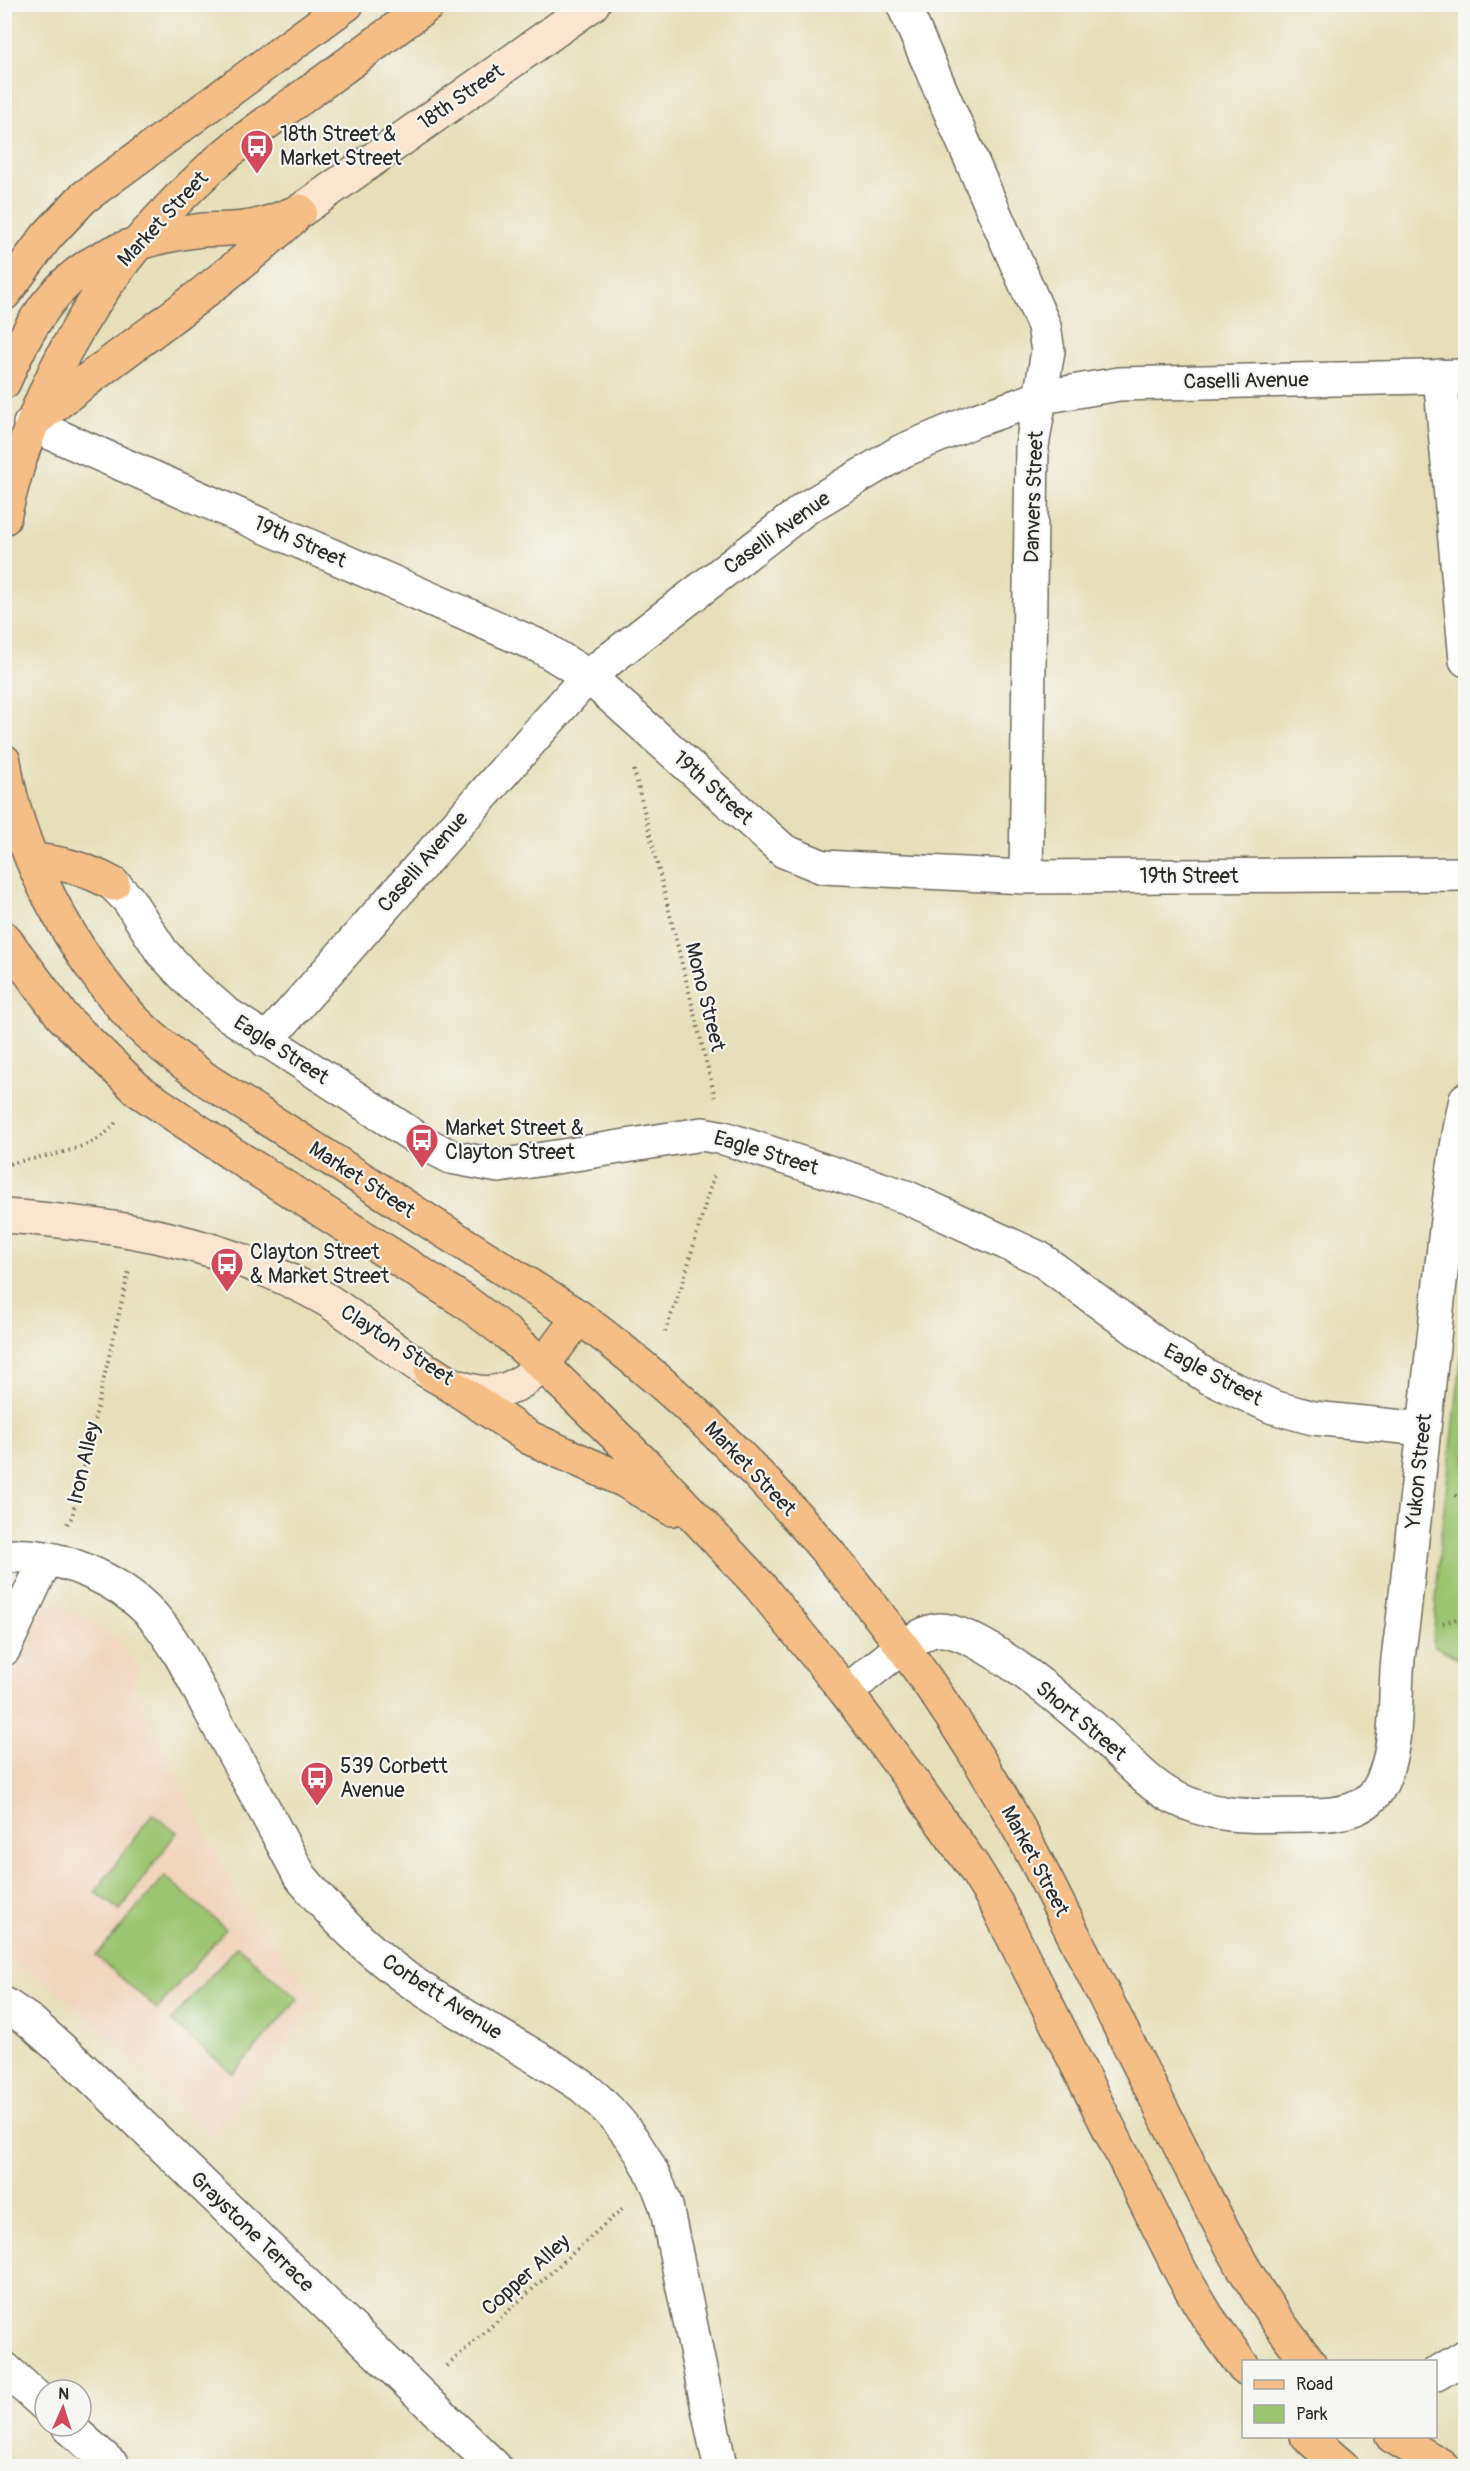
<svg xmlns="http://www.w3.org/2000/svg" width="1470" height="2471" font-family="Pangolin,sans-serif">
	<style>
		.built { fill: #f1d5bd }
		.green { fill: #9cc571; stroke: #64784e; stroke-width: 1.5 }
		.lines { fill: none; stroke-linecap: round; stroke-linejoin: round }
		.street-casing { stroke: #6d6a5d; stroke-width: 36 }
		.secondary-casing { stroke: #6d6a5d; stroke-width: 36 }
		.primary-casing { stroke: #6d6a5d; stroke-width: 36 }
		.path { stroke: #6d6a5d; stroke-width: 4; stroke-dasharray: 1.5 4.5; stroke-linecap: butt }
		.street { stroke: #fff; stroke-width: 33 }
		.secondary { stroke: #fbe5cf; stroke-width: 33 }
		.primary { stroke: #f6be87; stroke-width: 33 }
		.labels { text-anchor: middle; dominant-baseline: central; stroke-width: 4.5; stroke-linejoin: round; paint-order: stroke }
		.street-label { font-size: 21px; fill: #2b2b2b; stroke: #f6f6f2 }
		.poi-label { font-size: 21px; fill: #2b2b2b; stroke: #f6f6f2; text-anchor: start }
	</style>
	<rect width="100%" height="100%" fill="#f6f6f2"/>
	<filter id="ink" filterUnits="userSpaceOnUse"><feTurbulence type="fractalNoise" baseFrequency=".0167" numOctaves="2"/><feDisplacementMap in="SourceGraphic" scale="12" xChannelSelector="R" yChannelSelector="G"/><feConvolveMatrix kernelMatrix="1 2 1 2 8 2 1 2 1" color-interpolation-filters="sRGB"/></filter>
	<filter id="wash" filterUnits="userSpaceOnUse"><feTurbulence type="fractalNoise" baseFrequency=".008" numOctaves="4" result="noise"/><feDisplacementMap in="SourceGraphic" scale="24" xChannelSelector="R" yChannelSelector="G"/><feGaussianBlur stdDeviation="1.35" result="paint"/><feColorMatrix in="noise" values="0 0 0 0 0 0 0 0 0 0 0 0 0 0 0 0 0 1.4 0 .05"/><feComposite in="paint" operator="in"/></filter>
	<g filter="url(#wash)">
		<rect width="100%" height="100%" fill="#e7dfb9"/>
		<path class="built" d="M 44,1602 L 76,1611 L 110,1631 L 140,1668 L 132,1691 L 242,1903 L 320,2001 L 212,2138 L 124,2051 L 49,1984 L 5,1960 L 5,1696 Z"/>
		<path class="green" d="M 1465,1327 L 1466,1662 L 1465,1662 L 1433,1645 L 1440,1544 Z
			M 152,1814 L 177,1832 L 120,1910 L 95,1892 Z
			M 165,1876 L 226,1929 L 157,2009 L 96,1956 Z
			M 237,1946 L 298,1999 L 233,2074 L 171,2021 Z"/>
	</g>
	<g filter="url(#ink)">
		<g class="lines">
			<g class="street-casing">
				<path id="street" d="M 903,4 L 1044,326 L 1048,351 L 1032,446 L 1026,877
					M 1440,376 L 1466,660
					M 30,424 L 541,647 L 588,676 L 784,851 L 823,867 L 1026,877 L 1466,874
					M 113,884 L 128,899 L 162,952 L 191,983 L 224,1012 L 426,1144 L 451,1157 L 499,1166 L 702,1134 L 724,1138 L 906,1197 L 1039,1258 L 1159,1346 L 1210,1378 L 1273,1407 L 1313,1418 L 1424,1429
					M 266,1041 L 588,676 L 806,508 L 902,451 L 976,420 L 1042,397 L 1119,384 L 1466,376
					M 4,1557 C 53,1549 120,1580 152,1615 C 177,1643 193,1679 211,1712 C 241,1767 271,1821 300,1876 C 331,1914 366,1949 406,1978 C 462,2018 525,2047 582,2086 C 621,2117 650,2159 666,2206 L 720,2466
					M 4,1649 L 46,1559
					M 846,1692 C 865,1677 916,1631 938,1630 C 976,1627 1068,1706 1098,1732 C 1122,1753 1144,1782 1173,1797 C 1221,1821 1258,1815 1309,1815 C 1338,1815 1369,1812 1382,1782 C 1397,1748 1395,1707 1397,1671 C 1398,1651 1402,1632 1404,1612 C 1417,1502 1427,1392 1440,1282 C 1447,1221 1453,1159 1466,1099
					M 4,2004 L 31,2022 L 78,2064 L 494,2466
					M 4,2368 L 45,2405
					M 1436,2374 L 1466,2356
					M 68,2426 L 113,2466"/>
			</g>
			<g class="secondary-casing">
				<path id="secondary" d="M 300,211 L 593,4
					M 4,1216 C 116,1224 220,1241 320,1296 C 367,1322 426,1384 479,1392 C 504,1396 526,1381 543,1365"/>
			</g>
			<g class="primary-casing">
				<path id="primary" d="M 4,294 L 47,236 L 83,198 L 347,4
					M 4,382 C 47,279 92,245 202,230 C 215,229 229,230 243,228 C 263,226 282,218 300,211
					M 34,421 C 120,353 212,292 293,218
					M 4,518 C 35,381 101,269 204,174 C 232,147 265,124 297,101 C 341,69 385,37 429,4
					M 4,761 C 17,853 72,952 134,1020 C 156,1043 183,1062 208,1081 L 579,1317 C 772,1459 942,1671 1049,1886 C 1091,1968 1132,2052 1174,2134 C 1214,2214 1251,2293 1309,2362
					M 33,860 C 63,863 87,869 113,884
					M 4,938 L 62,1016 L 138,1090 L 231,1153 L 467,1303 L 508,1334 L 543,1365 L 654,1473 L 759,1585 L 846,1692 L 915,1785 L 973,1866 L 997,1905 L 1182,2274 L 1207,2316 L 1244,2368
					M 543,1365 L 579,1317
					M 431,1372 L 530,1438 L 625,1481 L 672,1509
					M 1307,2436 L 1342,2466
					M 1392,2436 L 1442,2466"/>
			</g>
			<path class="path" d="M 634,770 L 715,1097
				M 4,1165 C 38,1156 95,1153 116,1122
				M 665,1332 L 681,1289 L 714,1174
				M 1456,1495 L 1466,1505
				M 67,1524 L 72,1517 L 129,1270
				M 1443,1623 L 1466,1616
				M 447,2366 L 624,2207"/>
			<use href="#street" class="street"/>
			<use href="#secondary" class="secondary"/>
			<use href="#primary" class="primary"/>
		</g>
	</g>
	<defs>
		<g id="bus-pin" transform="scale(1.725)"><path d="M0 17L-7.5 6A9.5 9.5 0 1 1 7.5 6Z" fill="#d1495b" stroke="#f6f6f2"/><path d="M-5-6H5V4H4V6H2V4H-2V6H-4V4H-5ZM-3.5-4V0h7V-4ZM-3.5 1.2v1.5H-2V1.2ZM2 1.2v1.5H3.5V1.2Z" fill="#fff"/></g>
	</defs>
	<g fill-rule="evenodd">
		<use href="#bus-pin" x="257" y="146"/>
		<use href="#bus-pin" x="422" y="1140"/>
		<use href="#bus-pin" x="227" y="1264"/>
		<use href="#bus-pin" x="317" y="1778"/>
	</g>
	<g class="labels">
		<g class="street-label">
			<text transform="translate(461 97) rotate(-35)">18th Street</text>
			<text transform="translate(163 219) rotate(-47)">Market Street</text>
			<text transform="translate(1246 381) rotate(-1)">Caselli Avenue</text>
			<text transform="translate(1034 497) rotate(-88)">Danvers Street</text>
			<text transform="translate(777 533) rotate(-36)">Caselli Avenue</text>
			<text transform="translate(300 542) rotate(24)">19th Street</text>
			<text transform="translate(713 788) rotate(42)">19th Street</text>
			<text transform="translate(423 862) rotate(-49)">Caselli Avenue</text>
			<text x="1189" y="876">19th Street</text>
			<text transform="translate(705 997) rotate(76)">Mono Street</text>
			<text transform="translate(281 1050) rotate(33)">Eagle Street</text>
			<text transform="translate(766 1153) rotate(17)">Eagle Street</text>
			<text transform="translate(362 1180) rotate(33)">Market Street</text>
			<text transform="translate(397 1345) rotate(33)">Clayton Street</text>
			<text transform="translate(1213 1375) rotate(28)">Eagle Street</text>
			<text transform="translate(84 1463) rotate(-77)">Iron Alley</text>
			<text transform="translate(750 1469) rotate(46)">Market Street</text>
			<text transform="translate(1419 1471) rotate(-84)">Yukon Street</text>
			<text transform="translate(1081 1721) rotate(40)">Short Street</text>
			<text transform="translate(1035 1861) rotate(62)">Market Street</text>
			<text transform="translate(442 1997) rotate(33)">Corbett Avenue</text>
			<text transform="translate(252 2232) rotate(44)">Graystone Terrace</text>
			<text transform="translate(526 2275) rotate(-42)">Copper Alley</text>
		</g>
		<g class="poi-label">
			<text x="280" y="134">18th Street &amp;<tspan x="280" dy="24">Market Street</tspan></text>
			<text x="445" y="1128">Market Street &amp;<tspan x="445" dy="24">Clayton Street</tspan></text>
			<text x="250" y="1252">Clayton Street<tspan x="250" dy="24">&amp; Market Street</tspan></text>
			<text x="340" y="1766">539 Corbett<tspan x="340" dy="24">Avenue</tspan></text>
		</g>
	</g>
	<rect width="1470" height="2471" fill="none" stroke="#f6f6f2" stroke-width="24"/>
	<rect x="1242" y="2360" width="195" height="78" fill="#f6f6f2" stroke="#a5a5a2" stroke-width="1.5"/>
	<rect x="1254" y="2380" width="30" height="9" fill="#f6be87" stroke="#a5a5a2" stroke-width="1.5"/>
	<text x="1296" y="2390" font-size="18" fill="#2b2b2b">Road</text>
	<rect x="1254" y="2405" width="30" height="18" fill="#9cc571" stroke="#a5a5a2" stroke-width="1.5"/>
	<text x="1296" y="2420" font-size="18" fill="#2b2b2b">Park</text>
	<g transform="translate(63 2408) rotate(3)"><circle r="28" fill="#f6f6f2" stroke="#a5a5a2" stroke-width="1.5"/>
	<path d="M0-4.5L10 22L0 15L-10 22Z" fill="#d1495b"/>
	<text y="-9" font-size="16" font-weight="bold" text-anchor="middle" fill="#2b2b2b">N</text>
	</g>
</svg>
